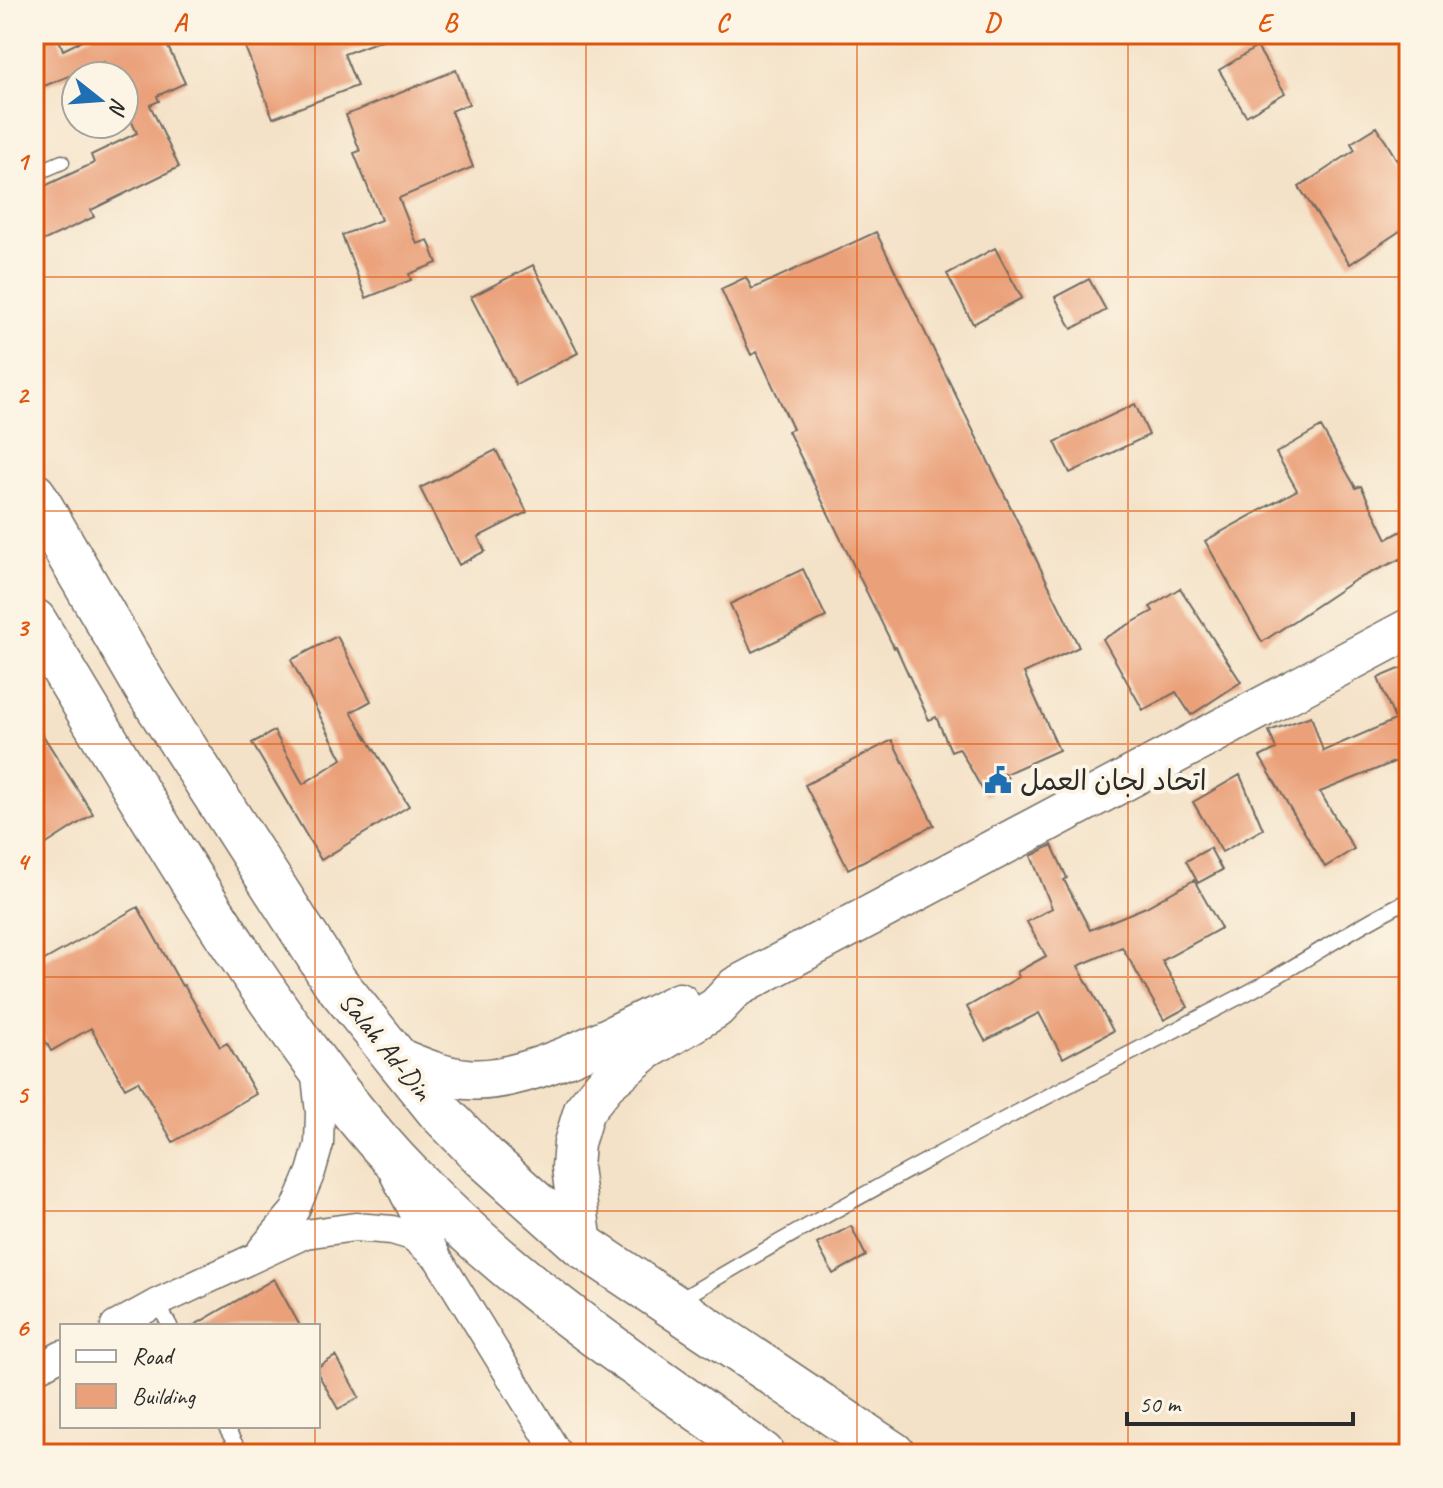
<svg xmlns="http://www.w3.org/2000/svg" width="1443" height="1488" font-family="Caveat,'Playpen Sans Arabic',sans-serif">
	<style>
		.building { fill: #eaa079 }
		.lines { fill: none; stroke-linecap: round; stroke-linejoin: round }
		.lane-casing { stroke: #716b62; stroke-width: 17 }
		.street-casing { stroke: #716b62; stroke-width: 31 }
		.secondary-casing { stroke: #716b62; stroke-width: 43 }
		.highway-casing { stroke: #716b62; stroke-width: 47 }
		.lane { stroke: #fff; stroke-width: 14 }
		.street { stroke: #fff; stroke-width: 28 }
		.secondary { stroke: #fff; stroke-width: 40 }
		.highway { stroke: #fff; stroke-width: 44 }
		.grid { fill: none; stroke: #df570e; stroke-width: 2; stroke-opacity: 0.55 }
		.labels { text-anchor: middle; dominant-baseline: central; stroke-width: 8; stroke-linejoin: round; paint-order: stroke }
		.poi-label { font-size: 28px; fill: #2b2b2b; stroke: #fcf5e5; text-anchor: start }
		.street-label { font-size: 28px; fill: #2b2b2b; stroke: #fcf5e5 }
		.neatline { fill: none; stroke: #df570e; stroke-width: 3 }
		.grid-label { font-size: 26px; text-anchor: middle; font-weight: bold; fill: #df570e }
	</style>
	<rect width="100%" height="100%" fill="#fcf5e5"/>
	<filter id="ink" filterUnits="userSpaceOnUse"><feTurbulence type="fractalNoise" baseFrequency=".0125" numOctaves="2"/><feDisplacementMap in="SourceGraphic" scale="16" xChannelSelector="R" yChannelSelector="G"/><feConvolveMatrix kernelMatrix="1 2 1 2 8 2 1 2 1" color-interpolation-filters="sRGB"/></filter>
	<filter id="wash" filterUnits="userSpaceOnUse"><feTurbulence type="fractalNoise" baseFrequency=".006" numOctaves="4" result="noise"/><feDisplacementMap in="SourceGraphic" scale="32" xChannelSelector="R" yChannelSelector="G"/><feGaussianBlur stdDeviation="1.8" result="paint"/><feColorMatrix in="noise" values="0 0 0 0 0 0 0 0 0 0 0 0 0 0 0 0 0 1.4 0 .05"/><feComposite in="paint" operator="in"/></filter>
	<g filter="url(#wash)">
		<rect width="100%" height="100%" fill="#f4e2c8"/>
		<g id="blocks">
			<path class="building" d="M 34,34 L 57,34 L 63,50 L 96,34 L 162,34 L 185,83 L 157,96 L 159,101 L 150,105 L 179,167 L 91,210 L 94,217 L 34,245 L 34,191 L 94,163 L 91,155 L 137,133 L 129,116 L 124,118 L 124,76 L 110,76 L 104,62 L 34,90 Z
				M 240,34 L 390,34 L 390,37 L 344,54 L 357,86 L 273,118 Z
				M 1257,47 L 1285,93 L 1246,116 L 1219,70 Z
				M 456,70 L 469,104 L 451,111 L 473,167 L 399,198 L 417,244 L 428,240 L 437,263 L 409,274 L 411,280 L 366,298 L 342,235 L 381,220 L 354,153 L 360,151 L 346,115 Z
				M 1377,127 L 1409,180 L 1409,225 L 1350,264 L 1299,187 L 1355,150 L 1351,143 Z
				M 876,232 L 1079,647 L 1024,673 L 1059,750 L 1005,774 L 1010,782 L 986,796 L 959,748 L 951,751 L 936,717 L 929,720 L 896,647 L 894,648 L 788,431 L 793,429 L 757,352 L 751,355 L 721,289 L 746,277 L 752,289 Z
				M 995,248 L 1022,298 L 973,324 L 947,274 Z
				M 533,265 L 578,353 L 516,385 L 471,297 Z
				M 1089,279 L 1106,310 L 1072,329 L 1055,297 Z
				M 1135,404 L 1149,435 L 1070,473 L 1055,442 Z
				M 1321,427 L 1356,488 L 1361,486 L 1387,539 L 1409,527 L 1409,555 L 1355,580 L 1262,642 L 1205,541 L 1297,490 L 1276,453 Z
				M 496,450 L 527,512 L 478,537 L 485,551 L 459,565 L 420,488 Z
				M 803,569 L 826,617 L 752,652 L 730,604 Z
				M 1180,588 L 1241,682 L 1191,715 L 1176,692 L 1143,710 L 1103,639 L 1153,611 L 1150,607 Z
				M 337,636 L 371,701 L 351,712 L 409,806 L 321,860 L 252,743 L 274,731 L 303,784 L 342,759 L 291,660 Z
				M 1409,665 L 1409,756 L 1320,792 L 1354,849 L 1325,867 L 1260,757 L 1276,749 L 1269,731 L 1311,716 L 1323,751 L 1395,720 L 1378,678 Z
				M 34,721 L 93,814 L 34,852 Z
				M 892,740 L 934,825 L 848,869 L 805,785 Z
				M 1240,775 L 1263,829 L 1222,852 L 1193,802 Z
				M 1052,845 L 1067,878 L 1064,880 L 1090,930 L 1146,907 L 1194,880 L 1221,928 L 1162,961 L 1188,1007 L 1164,1020 L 1122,947 L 1078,966 L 1113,1031 L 1063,1058 L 1039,1013 L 985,1041 L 967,1007 L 1019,977 L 1017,972 L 1046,956 L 1027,922 L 1052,908 L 1031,856 Z
				M 1210,848 L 1222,870 L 1198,883 L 1186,861 Z
				M 138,907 L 182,986 L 184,985 L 220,1047 L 227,1043 L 256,1094 L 173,1142 L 138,1081 L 125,1088 L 91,1028 L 51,1051 L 34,1020 L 34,966 Z
				M 851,1226 L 866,1256 L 833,1274 L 817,1244 Z
				M 274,1279 L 300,1326 L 193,1326 Z
				M 336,1356 L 359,1397 L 338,1409 L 318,1374 L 318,1367 Z"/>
		</g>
	</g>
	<g filter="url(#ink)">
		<use href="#blocks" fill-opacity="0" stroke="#716b62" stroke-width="2"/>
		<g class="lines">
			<g class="lane-casing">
				<path id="lane" d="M 34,174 L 62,162
					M 678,1301 C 863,1190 1054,1093 1245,994 C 1301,965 1352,927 1409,900
					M 157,1303 L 170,1326
					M 225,1426 L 241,1454"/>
			</g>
			<g class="street-casing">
				<path id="street" d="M 395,1176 L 437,1257 L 558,1454
					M 262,1249 L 295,1210 L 311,1172 L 319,1144 L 320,1113 L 315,1067
					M 115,1326 L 157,1303 L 305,1234 L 355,1227 L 392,1230 L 412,1236 L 433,1254
					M 34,1370 L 62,1355"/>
			</g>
			<g class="secondary-casing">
				<path id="secondary" d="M 395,1057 C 418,1066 441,1077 466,1079 C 526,1086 623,1030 679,1003
					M 582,1245 L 572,1167 L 574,1143 L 584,1110 L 606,1083 L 646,1050 L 716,1008 L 736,987 L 1409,629"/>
			</g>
			<g class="highway-casing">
				<path id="highway" d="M 34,495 L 145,686 L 335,982 L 438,1110 L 484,1157 L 582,1245 L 893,1454
					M 34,621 C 109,744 180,867 261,986 C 308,1055 357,1122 415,1181 C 518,1287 642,1369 762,1454"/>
			</g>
			<use href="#lane" class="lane"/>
			<use href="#street" class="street"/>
			<use href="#secondary" class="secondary"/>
			<use href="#highway" class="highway"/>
		</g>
	</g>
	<path class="grid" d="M 315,34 L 315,1326M 586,34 L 586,1454M 857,34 L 857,1454M 1128,34 L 1128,1454M 34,277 L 1409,277M 34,511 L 1409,511M 34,744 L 1409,744M 34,977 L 1409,977M 34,1211 L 1409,1211M 315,1426 L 315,1454"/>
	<defs>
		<g id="civic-bare" transform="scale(2.16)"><path d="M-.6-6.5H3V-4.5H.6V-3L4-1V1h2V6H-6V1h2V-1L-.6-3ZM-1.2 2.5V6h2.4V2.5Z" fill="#1f6fb2" stroke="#fcf5e5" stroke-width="2.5" paint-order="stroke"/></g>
	</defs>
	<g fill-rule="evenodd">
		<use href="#civic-bare" x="998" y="780"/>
	</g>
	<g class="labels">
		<g class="poi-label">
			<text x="1020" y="780">اتحاد لجان العمل</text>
		</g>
		<g class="street-label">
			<text transform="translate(386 1046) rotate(51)">Salah Ad-Din</text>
		</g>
	</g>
	<rect width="1443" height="1488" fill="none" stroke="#fcf5e5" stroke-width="88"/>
	<rect x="60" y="1324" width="260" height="104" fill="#fcf5e5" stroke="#a8a49b" stroke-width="2"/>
	<rect x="76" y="1350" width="40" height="12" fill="#ffffff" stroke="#a8a49b" stroke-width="2"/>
	<text x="132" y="1364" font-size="24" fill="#2b2b2b">Road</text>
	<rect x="76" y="1384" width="40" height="24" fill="#eaa079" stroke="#a8a49b" stroke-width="2"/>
	<text x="132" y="1404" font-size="24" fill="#2b2b2b">Building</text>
	<g transform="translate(100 100) rotate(107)"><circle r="38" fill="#fcf5e5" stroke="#a8a49b" stroke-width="2"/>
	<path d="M0-6L14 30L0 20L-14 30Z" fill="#1f6fb2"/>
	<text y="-12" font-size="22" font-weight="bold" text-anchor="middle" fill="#2b2b2b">N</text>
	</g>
	<path d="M1127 1412v12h226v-12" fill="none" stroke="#2b2b2b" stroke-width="4"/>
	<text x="1139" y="1412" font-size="24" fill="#2b2b2b" stroke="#fcf5e5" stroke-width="6" paint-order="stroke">50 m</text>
	<rect x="44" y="44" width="1355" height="1400" class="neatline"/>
	<g class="grid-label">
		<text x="180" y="31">A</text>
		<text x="450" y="31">B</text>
		<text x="722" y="31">C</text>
		<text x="992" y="31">D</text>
		<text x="1264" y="31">E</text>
		<text x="22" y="170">1</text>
		<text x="22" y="403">2</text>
		<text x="22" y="636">3</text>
		<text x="22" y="870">4</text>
		<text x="22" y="1103">5</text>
		<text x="22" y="1336">6</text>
	</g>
</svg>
